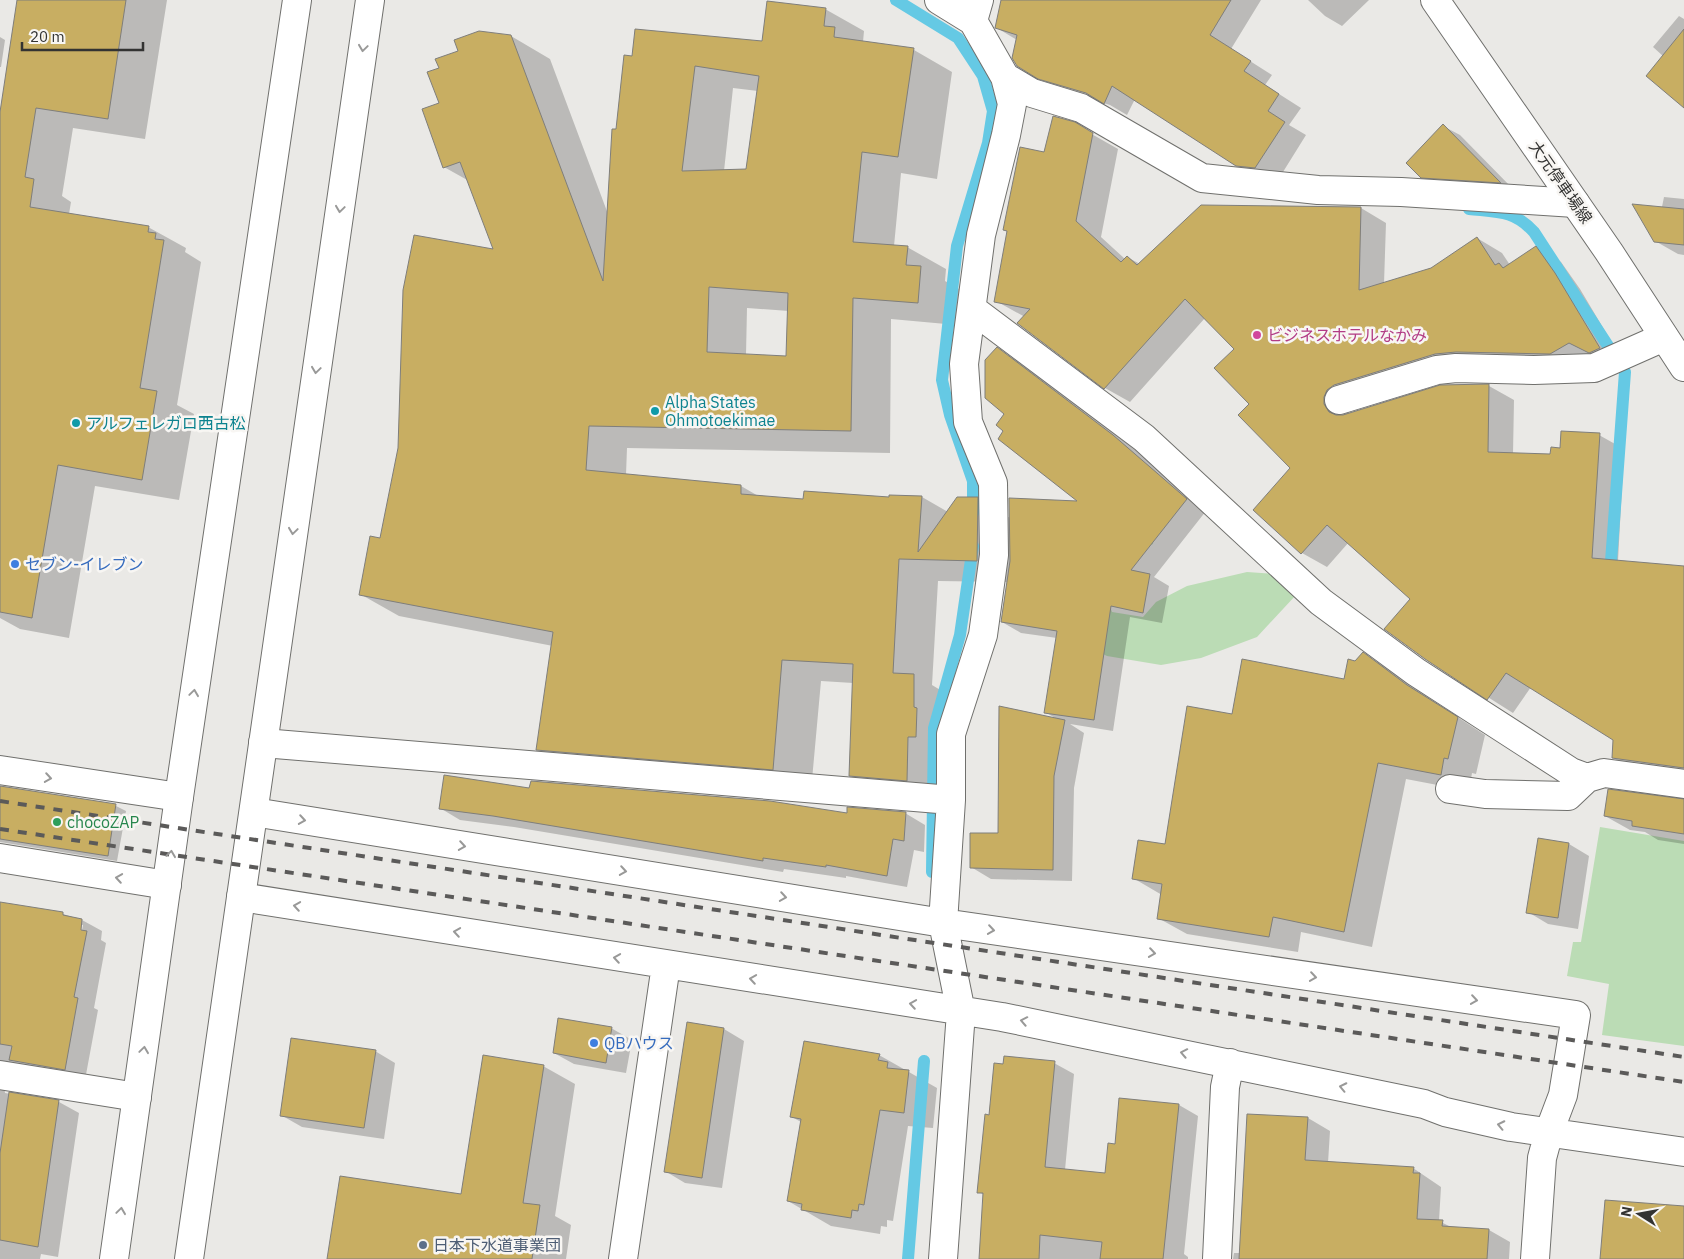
<svg xmlns="http://www.w3.org/2000/svg" width="1684" height="1259" font-family="'IBM Plex Sans','Noto Sans JP',sans-serif">
	<style>
		.green { fill: #bbdcb5 }
		.shadow { fill: #0003; fill-rule: evenodd }
		.lines { fill: none; stroke-linecap: round; stroke-linejoin: round }
		.stream { stroke: #65c9e4; stroke-width: 12 }
		.building { fill: #c8ae62; stroke: #7f7e7b; fill-rule: evenodd }
		.street-casing { stroke: #70706d; stroke-width: 30 }
		.secondary-casing { stroke: #70706d; stroke-width: 30 }
		.street { stroke: #fff; stroke-width: 28 }
		.secondary { stroke: #fff; stroke-width: 28 }
		.rail { stroke: #5b5a59; stroke-width: 4; stroke-dasharray: 9 9; stroke-linecap: butt }
		.oneway { stroke: #999998 }
		.hotel-dot { fill: #d1479c; stroke: #f8f6f3; stroke-width: 2 }
		.culture-dot { fill: #0f9aa8; stroke: #f8f6f3; stroke-width: 2 }
		.shop-dot { fill: #3f7fe0; stroke: #f8f6f3; stroke-width: 2 }
		.leisure-dot { fill: #2e9e5b; stroke: #f8f6f3; stroke-width: 2 }
		.service-dot { fill: #5c6f8a; stroke: #f8f6f3; stroke-width: 2 }
		.labels { text-anchor: middle; dominant-baseline: central; stroke-width: 5; stroke-linejoin: round; paint-order: stroke }
		.street-label { font-size: 16px; fill: #333332; stroke: #f8f6f3 }
		.hotel-label { font-size: 16px; fill: #b23c85; stroke: #f8f6f3; text-anchor: start }
		.culture-label { font-size: 16px; fill: #0d838f; stroke: #f8f6f3; text-anchor: start }
		.shop-label { font-size: 16px; fill: #366cbe; stroke: #f8f6f3; text-anchor: start }
		.leisure-label { font-size: 16px; fill: #27864d; stroke: #f8f6f3; text-anchor: start }
		.service-label { font-size: 16px; fill: #4e5e75; stroke: #f8f6f3; text-anchor: start }
	</style>
	<rect width="100%" height="100%" fill="#eae9e6"/>
	<path class="green" d="M 1107,499 C 1122,513 1136,517 1153,530 L 1153,544 L 1111,559 L 1079,559 L 1074,585 L 1107,598 L 1112,612 L 1143,617 L 1156,602 L 1187,586 L 1247,572 L 1275,574 L 1296,595 L 1257,637 L 1201,658 L 1161,665 L 1107,656 L 1073,639 L 1078,612 L 1060,608 L 1081,518 Z
		M 1600,827 L 1684,841 L 1684,1046 L 1602,1035 L 1609,984 L 1567,976 L 1573,942 L 1581,942 Z"/>
	<path class="shadow" d="M 19,0 L 167,0 L 145,139 L 73,128 L 62,196 L 71,202 L 69,214 L 148,227 L 186,248 L 185,252 L 201,262 L 177,405 L 194,414 L 179,500 L 95,486 L 69,638 L 20,629 L 0,618 L 0,115 Z
		M 1003,0 L 1261,0 L 1231,49 L 1272,75 L 1265,85 L 1301,108 L 1289,125 L 1306,135 L 1278,180 L 1259,178 L 1135,99 L 1127,115 L 1110,105 L 1062,91 L 1017,65 L 1017,40 L 997,28 Z
		M 1308,0 L 1369,0 L 1342,26 L 1325,16 Z
		M 825,9 L 864,31 L 863,42 L 914,50 L 952,72 L 937,179 L 901,173 L 894,246 L 907,247 L 946,269 L 945,281 L 959,289 L 957,325 L 891,319 L 890,453 L 627,448 L 626,475 L 741,486 L 760,497 L 804,501 L 922,497 L 948,512 L 977,499 L 1010,518 L 1081,502 L 1005,431 L 1006,414 L 997,349 L 1016,360 L 1133,447 L 1206,511 L 1154,577 L 1169,586 L 1162,623 L 1130,617 L 1113,731 L 1070,724 L 1084,733 L 1074,788 L 1072,881 L 991,879 L 971,867 L 999,835 L 1057,719 L 1045,712 L 1057,638 L 1021,633 L 1002,622 L 1008,582 L 938,581 L 932,685 L 952,697 L 945,802 L 889,798 L 850,775 L 853,683 L 821,681 L 811,791 L 576,772 L 538,749 L 553,646 L 399,616 L 360,594 L 495,251 L 469,181 L 444,167 L 440,104 L 511,36 L 550,59 L 608,214 L 617,130 L 633,58 L 763,43 ZM 733,88 L 758,91 L 747,170 L 724,171 ZM 747,308 L 789,311 L 788,357 L 746,355 Z
		M 1679,16 L 1684,19 L 1684,104 L 1663,56 L 1653,47 Z
		M 0,37 L 5,40 L 1,67 L 0,67 Z
		M 1074,124 L 1118,149 L 1101,237 L 1125,259 L 1127,257 L 1140,264 L 1202,206 L 1361,208 L 1386,223 L 1384,284 L 1431,269 L 1477,238 L 1502,253 L 1510,265 L 1536,247 L 1561,262 L 1580,289 L 1624,363 L 1482,366 L 1349,411 L 1349,415 L 1489,386 L 1514,400 L 1513,454 L 1552,455 L 1561,449 L 1599,435 L 1624,449 L 1618,561 L 1684,567 L 1684,778 L 1638,772 L 1613,758 L 1614,739 L 1531,687 L 1513,713 L 1426,658 L 1412,599 L 1349,542 L 1327,567 L 1302,553 L 1292,468 L 1235,349 L 1205,318 L 1130,402 L 1105,388 L 1025,317 L 996,301 L 1045,154 Z
		M 1443,126 L 1460,135 L 1515,191 L 1439,187 L 1422,177 Z
		M 1664,197 L 1684,199 L 1684,255 L 1678,254 L 1655,241 Z
		M 1363,654 L 1391,670 L 1436,703 L 1485,735 L 1476,774 L 1472,773 L 1469,791 L 1406,779 L 1372,947 L 1301,932 L 1298,952 L 1187,934 L 1158,918 L 1162,895 L 1133,878 L 1166,846 L 1233,715 L 1345,680 Z
		M 0,787 L 116,806 L 126,811 L 117,861 L 0,842 Z
		M 530,790 L 848,815 L 905,813 L 925,825 L 924,852 L 914,850 L 907,887 L 846,876 L 846,878 L 784,869 L 783,872 L 514,827 L 460,820 L 440,808 Z
		M 1684,799 L 1684,844 L 1658,840 L 1645,832 L 1630,830 L 1605,816 Z
		M 1539,840 L 1569,844 L 1589,856 L 1578,929 L 1548,924 L 1528,912 Z
		M 0,903 L 63,914 L 82,920 L 102,931 L 101,940 L 106,943 L 94,1008 L 98,1010 L 85,1080 L 4,1084 L 5,1093 L 59,1102 L 79,1113 L 58,1257 L 41,1254 L 40,1259 L 0,1259 ZM 80,925 L 83,925 L 81,936 Z
		M 688,1023 L 724,1029 L 744,1041 L 722,1188 L 685,1183 L 665,1171 Z
		M 611,1028 L 632,1040 L 626,1073 L 574,1064 L 554,1053 Z
		M 375,1051 L 395,1063 L 384,1139 L 302,1127 L 281,1115 Z
		M 879,1055 L 937,1088 L 933,1128 L 908,1126 L 893,1221 L 887,1220 L 887,1227 L 881,1226 L 880,1234 L 831,1226 L 788,1201 L 801,1122 L 792,1117 Z
		M 1054,1063 L 1074,1074 L 1065,1170 L 1107,1174 L 1116,1145 L 1179,1105 L 1198,1116 L 1184,1254 L 1188,1257 L 1188,1259 L 980,1259 L 984,1195 L 979,1192 L 990,1116 Z
		M 543,1066 L 575,1084 L 555,1216 L 571,1225 L 566,1259 L 328,1259 L 462,1195 Z
		M 1308,1118 L 1330,1131 L 1328,1163 L 1413,1168 L 1441,1187 L 1439,1221 L 1453,1228 L 1489,1230 L 1510,1242 L 1509,1259 L 1233,1259 L 1234,1253 L 1241,1253 Z"/>
	<g class="lines">
		<path class="stream" d="M 896,0 L 958,38 L 983,76 L 993,111 L 988,143 L 957,246 L 942,380 L 950,415 L 973,481 L 973,513
			M 1469,209 C 1497,212 1514,210 1534,232 L 1625,372 L 1610,575
			M 932,872 L 934,728 L 960,635 L 973,546
			M 908,1259 L 924,1061"/>
	</g>
	<path class="building" d="M 17,0 L 126,0 L 108,119 L 36,108 L 25,177 L 34,179 L 30,207 L 149,226 L 148,232 L 156,233 L 155,239 L 164,240 L 140,388 L 157,391 L 142,480 L 58,465 L 32,618 L 0,612 L 0,112 Z
		M 1001,0 L 1231,0 L 1210,35 L 1251,61 L 1244,71 L 1279,94 L 1268,111 L 1285,122 L 1255,168 L 1236,166 L 1112,86 L 1104,104 L 1086,93 L 1038,79 L 1017,66 L 1012,58 L 1017,35 L 995,28 Z
		M 767,1 L 826,8 L 824,26 L 835,27 L 834,37 L 914,48 L 898,157 L 862,152 L 853,242 L 908,246 L 906,265 L 921,266 L 918,303 L 853,298 L 851,431 L 589,426 L 586,470 L 741,485 L 741,494 L 803,499 L 804,491 L 889,497 L 889,495 L 922,496 L 918,552 L 957,497 L 978,497 L 977,561 L 899,559 L 893,673 L 914,674 L 914,707 L 917,708 L 916,737 L 908,737 L 907,781 L 849,776 L 853,664 L 782,660 L 773,770 L 536,750 L 553,632 L 359,595 L 370,536 L 380,538 L 398,448 L 403,290 L 414,235 L 493,249 L 460,162 L 443,168 L 422,109 L 439,103 L 427,72 L 439,68 L 435,59 L 458,51 L 454,40 L 479,31 L 511,35 L 603,281 L 612,129 L 616,129 L 624,55 L 632,56 L 635,29 L 762,41 ZM 695,66 L 759,76 L 746,169 L 682,171 ZM 709,287 L 788,293 L 786,356 L 707,352 Z
		M 1684,29 L 1684,108 L 1646,76 Z
		M 1053,116 L 1075,122 L 1093,133 L 1076,221 L 1121,262 L 1127,256 L 1137,265 L 1201,205 L 1361,207 L 1359,290 L 1431,268 L 1477,237 L 1495,265 L 1499,263 L 1503,268 L 1536,246 L 1555,273 L 1600,348 L 1589,353 L 1569,343 L 1550,354 L 1456,352 L 1435,354 L 1334,385 L 1327,390 L 1324,397 L 1324,404 L 1329,412 L 1336,415 L 1343,415 L 1440,385 L 1489,384 L 1488,452 L 1550,454 L 1551,447 L 1560,448 L 1561,431 L 1600,433 L 1592,558 L 1684,566 L 1684,768 L 1612,758 L 1613,740 L 1506,673 L 1487,700 L 1425,659 L 1384,629 L 1410,599 L 1327,525 L 1301,554 L 1253,510 L 1290,468 L 1238,415 L 1249,404 L 1214,368 L 1234,349 L 1185,299 L 1104,389 L 1017,323 L 1030,309 L 994,302 L 1007,231 L 1003,230 L 1020,147 L 1044,152 Z
		M 1443,124 L 1501,183 L 1421,178 L 1406,163 Z
		M 1632,204 L 1684,209 L 1684,245 L 1654,242 Z
		M 997,347 L 1113,435 L 1187,499 L 1131,570 L 1150,574 L 1143,613 L 1111,606 L 1094,720 L 1044,713 L 1057,631 L 1001,622 L 1010,561 L 1009,498 L 1077,501 L 998,439 L 1003,431 L 996,425 L 1004,414 L 985,398 L 985,360 Z
		M 1363,652 L 1407,685 L 1458,717 L 1448,759 L 1444,758 L 1441,775 L 1378,763 L 1344,932 L 1273,917 L 1269,937 L 1157,919 L 1162,884 L 1132,879 L 1138,840 L 1165,844 L 1187,706 L 1232,714 L 1242,659 L 1344,679 L 1348,659 L 1355,661 Z
		M 999,706 L 1065,720 L 1054,776 L 1053,870 L 970,868 L 970,833 L 998,833 Z
		M 444,775 L 529,788 L 531,781 L 770,801 L 847,813 L 847,807 L 906,812 L 904,841 L 893,839 L 887,876 L 826,865 L 826,867 L 763,858 L 763,861 L 493,816 L 439,809 Z
		M 0,786 L 116,804 L 108,856 L 0,839 Z
		M 1608,789 L 1684,799 L 1684,834 L 1632,826 L 1632,821 L 1604,816 Z
		M 1538,838 L 1569,843 L 1558,918 L 1526,913 Z
		M 0,902 L 63,912 L 63,915 L 82,919 L 81,930 L 87,931 L 74,997 L 78,998 L 65,1070 L 9,1060 L 12,1046 L 0,1044 Z
		M 558,1018 L 612,1027 L 606,1063 L 553,1053 Z
		M 687,1022 L 724,1028 L 702,1178 L 664,1172 Z
		M 291,1038 L 376,1050 L 364,1128 L 280,1116 Z
		M 804,1041 L 880,1054 L 878,1060 L 888,1062 L 887,1068 L 909,1070 L 904,1113 L 880,1110 L 864,1205 L 859,1204 L 858,1211 L 852,1210 L 851,1218 L 801,1210 L 802,1204 L 787,1201 L 801,1119 L 790,1117 Z
		M 483,1055 L 544,1065 L 523,1203 L 540,1205 L 532,1259 L 327,1259 L 340,1176 L 461,1194 Z
		M 1004,1056 L 1055,1061 L 1045,1167 L 1105,1173 L 1108,1143 L 1115,1144 L 1119,1098 L 1179,1104 L 1163,1259 L 1100,1259 L 1102,1242 L 1040,1235 L 1039,1259 L 979,1259 L 983,1193 L 977,1193 L 985,1114 L 989,1115 L 994,1063 L 1003,1064 Z
		M 9,1092 L 59,1100 L 38,1247 L 0,1240 L 0,1153 Z
		M 1247,1114 L 1308,1117 L 1305,1160 L 1414,1167 L 1413,1173 L 1420,1173 L 1417,1219 L 1443,1220 L 1442,1226 L 1489,1229 L 1487,1259 L 1239,1259 Z
		M 1605,1200 L 1684,1206 L 1684,1259 L 1600,1259 Z"/>
	<g class="lines">
		<g class="street-casing">
			<path id="street" d="M 939,0 L 973,21
				M 1005,77 L 1032,93 L 1081,108 L 1202,178 L 1318,190 L 1401,192 L 1575,203
				M 972,309 L 1144,438 L 1321,602 L 1416,672 L 1571,772 L 1587,778 L 1604,773 L 1684,784
				M 1339,400 L 1437,370 L 1456,368 L 1534,370 L 1594,368 L 1664,337
				M 263,743 L 951,800
				M 0,770 L 179,797
				M 1450,789 L 1485,794 L 1568,796 L 1587,778
				M 254,812 L 943,923 L 1576,1015 L 1563,1095 L 1549,1132 L 1542,1158 L 1535,1259
				M 0,858 L 167,885
				M 241,897 L 1002,1017 L 1424,1104 L 1445,1112 L 1511,1127 L 1684,1152
				M 0,1075 L 137,1097
				M 623,1259 L 666,965
				M 943,1259 L 961,1012 L 943,923 L 951,800 L 951,734 L 983,635 L 994,555 L 993,483 L 968,422 L 964,364 L 981,235 L 1006,135 L 1012,104 L 1005,77 L 973,21 L 979,0
				M 1217,1259 L 1225,1087 L 1230,1063"/>
		</g>
		<g class="secondary-casing">
			<path id="secondary" d="M 1435,0 L 1609,252 L 1684,367
				M 114,1259 L 179,797 L 297,0
				M 189,1259 L 370,0"/>
		</g>
		<use href="#street" class="street"/>
		<use href="#secondary" class="secondary"/>
		<path class="rail" d="M 0,801 L 1684,1057
			M 0,829 L 1684,1082"/>
	</g>
	<defs><path id="oneway-chevron" d="M-2-3.5L2.5 0L-2 3.5" fill="none" stroke-width="1.6" stroke-linecap="round" stroke-linejoin="round" transform="scale(1.25)"/></defs>
	<g class="oneway">
		<use href="#oneway-chevron" transform="translate(363 48) rotate(98)"/>
		<use href="#oneway-chevron" transform="translate(340 209) rotate(98)"/>
		<use href="#oneway-chevron" transform="translate(316 370) rotate(98)"/>
		<use href="#oneway-chevron" transform="translate(293 531) rotate(98)"/>
		<use href="#oneway-chevron" transform="translate(194 693) rotate(-82)"/>
		<use href="#oneway-chevron" transform="translate(48 778) rotate(9)"/>
		<use href="#oneway-chevron" transform="translate(302 820) rotate(9)"/>
		<use href="#oneway-chevron" transform="translate(462 846) rotate(9)"/>
		<use href="#oneway-chevron" transform="translate(171 854) rotate(-82)"/>
		<use href="#oneway-chevron" transform="translate(623 871) rotate(9)"/>
		<use href="#oneway-chevron" transform="translate(119 878) rotate(-171)"/>
		<use href="#oneway-chevron" transform="translate(783 897) rotate(9)"/>
		<use href="#oneway-chevron" transform="translate(297 906) rotate(-171)"/>
		<use href="#oneway-chevron" transform="translate(991 930) rotate(8)"/>
		<use href="#oneway-chevron" transform="translate(457 932) rotate(-171)"/>
		<use href="#oneway-chevron" transform="translate(1152 953) rotate(8)"/>
		<use href="#oneway-chevron" transform="translate(617 958) rotate(-171)"/>
		<use href="#oneway-chevron" transform="translate(1313 977) rotate(8)"/>
		<use href="#oneway-chevron" transform="translate(753 979) rotate(-171)"/>
		<use href="#oneway-chevron" transform="translate(1474 1000) rotate(8)"/>
		<use href="#oneway-chevron" transform="translate(913 1004) rotate(-171)"/>
		<use href="#oneway-chevron" transform="translate(1024 1021) rotate(-169)"/>
		<use href="#oneway-chevron" transform="translate(144 1050) rotate(-82)"/>
		<use href="#oneway-chevron" transform="translate(1184 1053) rotate(-169)"/>
		<use href="#oneway-chevron" transform="translate(1343 1087) rotate(-168)"/>
		<use href="#oneway-chevron" transform="translate(1501 1125) rotate(-168)"/>
		<use href="#oneway-chevron" transform="translate(121 1211) rotate(-82)"/>
	</g>
	<circle class="hotel-dot" cx="1257" cy="335" r="5"/>
	<g class="culture-dot">
		<circle cx="655" cy="411" r="5"/>
		<circle cx="76" cy="423" r="5"/>
	</g>
	<g class="shop-dot">
		<circle cx="15" cy="564" r="5"/>
		<circle cx="594" cy="1043" r="5"/>
	</g>
	<circle class="leisure-dot" cx="57" cy="822" r="5"/>
	<circle class="service-dot" cx="423" cy="1245" r="5"/>
	<g class="labels">
		<g class="street-label">
			<text transform="translate(1561 182) rotate(55)">大元停車場線</text>
		</g>
		<g class="hotel-label">
			<text x="1267" y="335">ビジネスホテルなかみ</text>
		</g>
		<g class="culture-label">
			<text x="665" y="402">Alpha States<tspan x="665" dy="18">Ohmotoekimae</tspan></text>
			<text x="86" y="423">アルフェレガロ西古松</text>
		</g>
		<g class="shop-label">
			<text x="25" y="564">セブン-イレブン</text>
			<text x="604" y="1043">QBハウス</text>
		</g>
		<g class="leisure-label">
			<text x="67" y="822">chocoZAP</text>
		</g>
		<g class="service-label">
			<text x="433" y="1245">日本下水道事業団</text>
		</g>
	</g>
	<g transform="translate(1639 1214) rotate(281)" stroke="#f8f6f3" stroke-width="4" paint-order="stroke">
	<path d="M0-4L9 19L0 12L-9 19Z" fill="#333332"/>
	<text y="-8" font-size="14" font-weight="bold" text-anchor="middle" fill="#333332">N</text>
	</g>
	<path d="M22 42v8h121v-8" fill="none" stroke="#333332" stroke-width="2.5"/>
	<text x="30" y="42" font-size="15" fill="#333332" stroke="#f8f6f3" stroke-width="4" paint-order="stroke">20 m</text>
</svg>
